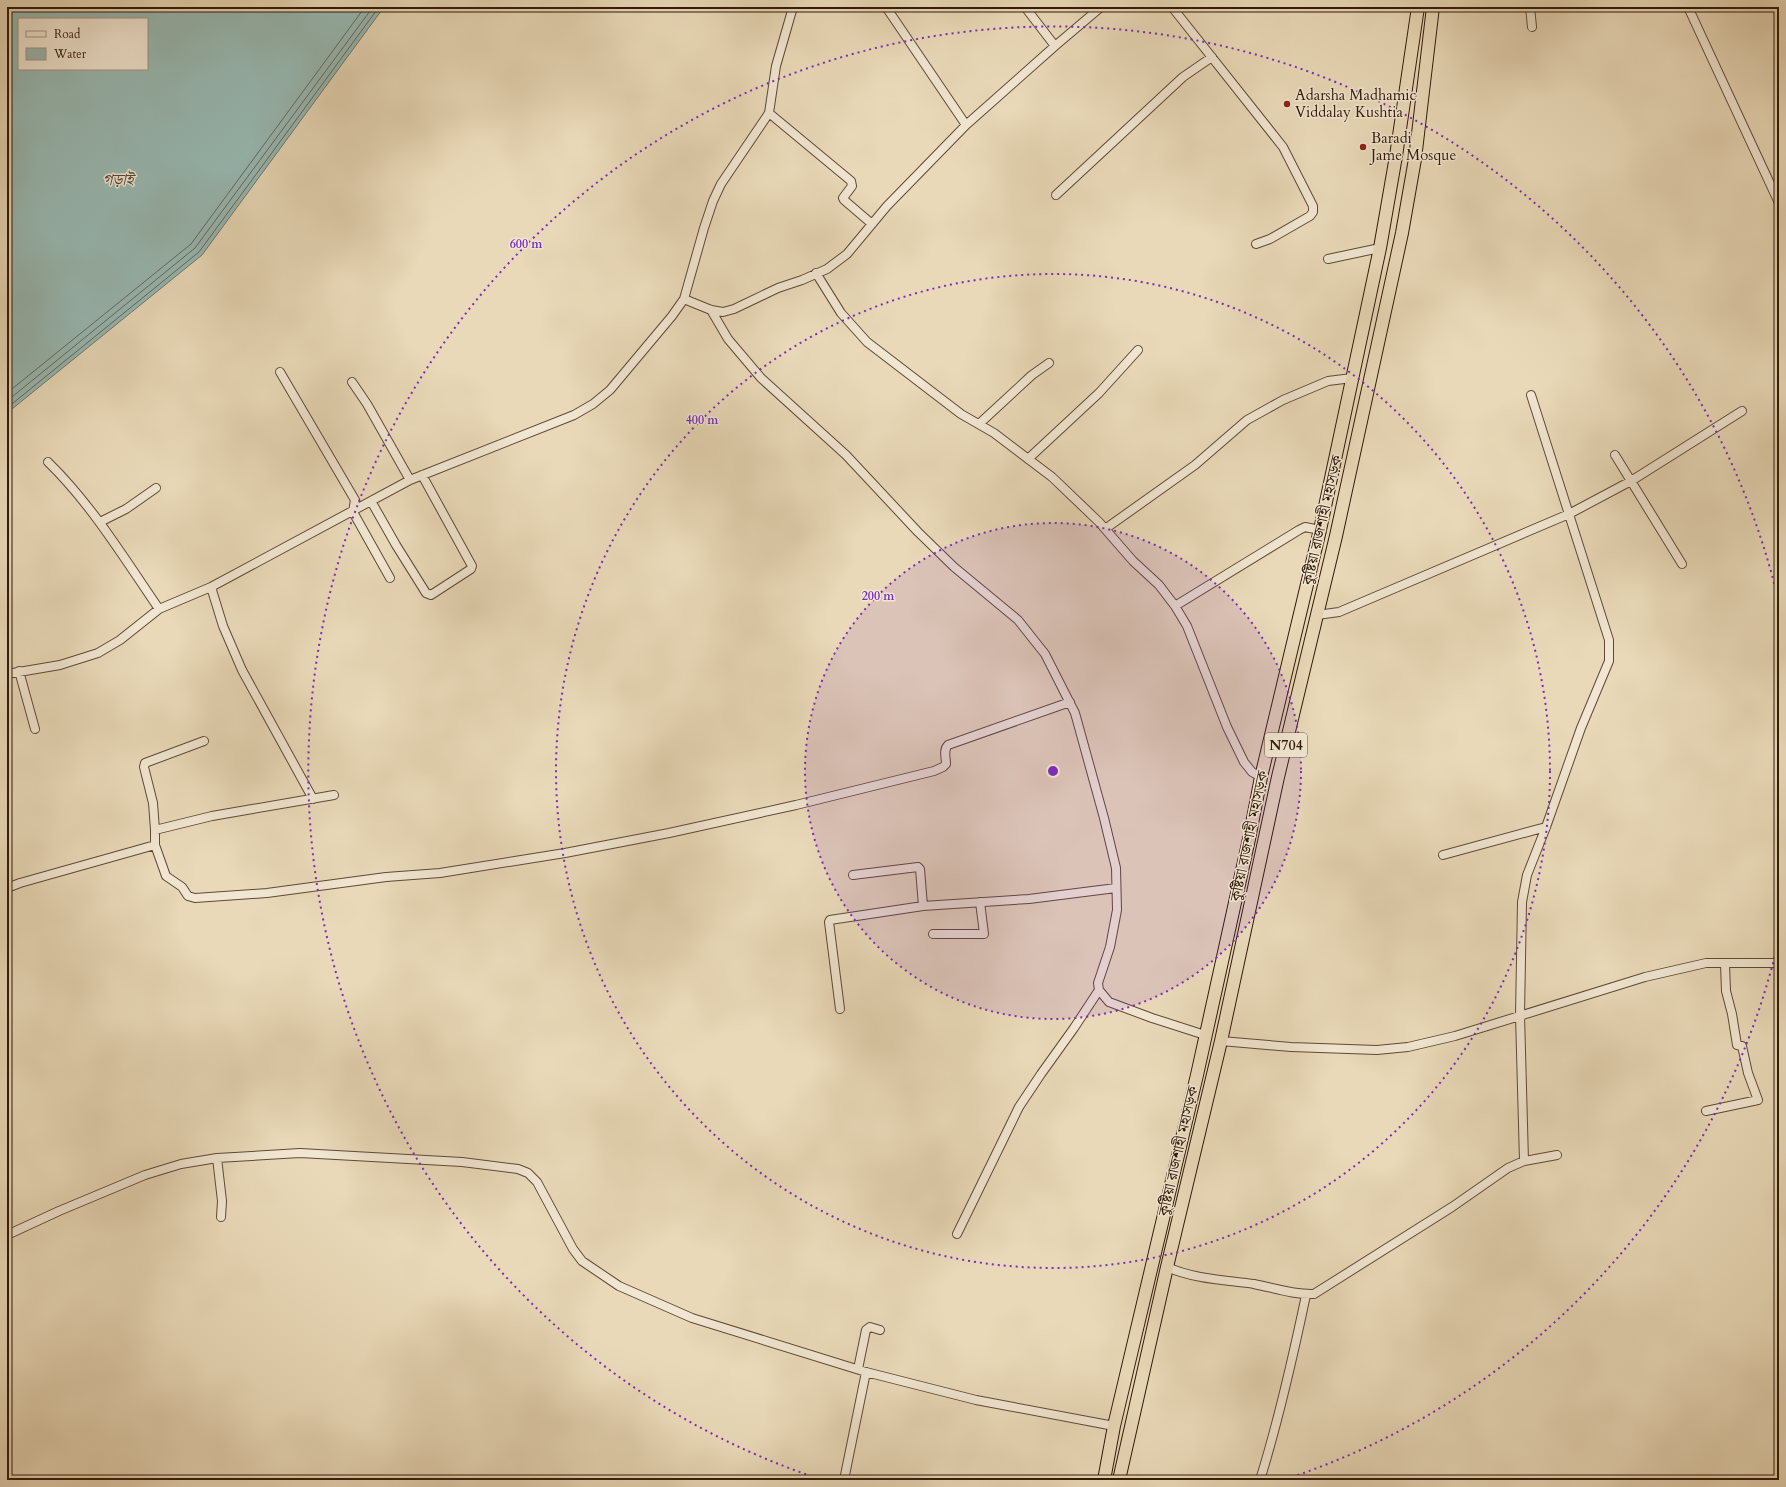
<svg xmlns="http://www.w3.org/2000/svg" width="1786" height="1487" font-family="Cardo,'Noto Serif Bengali',serif">
	<style>
		.water { fill: #98b9b3; stroke: #6f796f; fill-rule: evenodd }
		.lines { fill: none; stroke-linecap: round; stroke-linejoin: round }
		.shore { stroke: #64695e; stroke-width: 1 }
		.minor-casing { stroke: #5f4935; stroke-width: 10 }
		.highway-casing { stroke: #311909; stroke-width: 14 }
		.minor { stroke: #f1e6d1; stroke-width: 8 }
		.highway { stroke: #e9d9b8; stroke-width: 12 }
		.ring { fill: none; stroke: #7b2cbf; stroke-width: 2; stroke-dasharray: 2 4 }
		.poi-dot { fill: #8f2418; stroke: #f1e6d1; stroke-width: 1.5 }
		.labels { text-anchor: middle; dominant-baseline: central; stroke-width: 3; stroke-linejoin: round; paint-order: stroke }
		.shield { fill: #f1e6d1; stroke: #6b5645; stroke-width: 1 }
		.shield-label { font-size: 14px; font-weight: bold; fill: #311909 }
		.poi-label { font-size: 15px; fill: #311909; stroke: #f1e6d1; text-anchor: start }
		.street-label { font-size: 15px; fill: #311909; stroke: #f1e6d1 }
		.water-label { font-size: 16px; font-style: italic; fill: #50493c; stroke: #f1e6d1 }
		.centre { fill: #7b2cbf; stroke: #f1e6d1; stroke-width: 2 }
		.ring-label { font-size: 12px; text-anchor: middle; font-weight: bold; fill: #7b2cbf; stroke: #f1e6d1; stroke-width: 3; stroke-linejoin: round; paint-order: stroke }
	</style>
	<rect width="100%" height="100%" fill="#e9d9b8"/>
	<filter id="stains"><feTurbulence type="fractalNoise" baseFrequency=".005" numOctaves="4"/><feColorMatrix values="0 0 0 0 .2 0 0 0 0 .09 0 0 0 0 .02 0 0 0 .5 -.17"/></filter>
	<radialGradient id="worn" r=".72"><stop offset=".6" stop-color="#630" stop-opacity="0"/><stop offset="1" stop-color="#630" stop-opacity=".3"/></radialGradient>
	<path class="water" d="M 7,7 L 384,7 L 202,255 L 7,413 ZM 19,19 L 147,19 L 147,69 L 19,69 Z"/>
	<g class="lines">
		<path class="shore" d="M 7,393 L 191,244 L 365,7
			M 7,401 L 195,248 L 373,7
			M 7,408 L 199,252 L 379,7"/>
		<g class="minor-casing">
			<path id="minor" d="M 886,7 L 966,125
				M 1025,7 L 1055,46
				M 1172,7 L 1283,147 L 1313,206 L 1313,212 L 1310,216 L 1270,239 L 1256,244
				M 1530,7 L 1532,27
				M 1688,7 L 1779,203
				M 769,113 L 851,181 L 852,186 L 843,198 L 844,200 L 872,224
				M 1056,195 L 1183,77 L 1212,57
				M 1328,259 L 1380,248
				M 816,273 L 841,313 L 867,342 L 961,414 L 994,433 L 1052,477 L 1099,522 L 1133,561 L 1159,585 L 1175,606 L 1187,626 L 1227,727 L 1244,762 L 1252,772 L 1261,777
				M 684,299 L 704,228 L 713,201 L 721,184 L 769,113 L 776,66 L 793,7
				M 711,310 L 728,339 L 761,378 L 846,455 L 918,532 L 954,567 L 1018,620 L 1045,654 L 1075,713 L 1104,818 L 1116,868 L 1117,910 L 1110,947 L 1098,983 L 1099,990 L 1109,1002 L 1152,1018 L 1205,1035
				M 280,372 L 355,500 L 353,512 L 390,578
				M 352,382 L 367,404 L 410,480
				M 979,424 L 1032,375 L 1049,363
				M 1615,455 L 1682,564
				M 1028,459 L 1099,393 L 1138,350
				M 48,462 C 92,505 124,558 159,609
				M 371,501 L 396,545 L 426,593 L 431,595 L 471,569 L 472,566 L 422,475
				M 100,522 L 126,509 L 156,488
				M 1105,529 L 1195,465 L 1247,420 L 1283,400 L 1328,381 L 1352,378
				M 211,587 L 223,626 L 242,670 L 313,799
				M 1175,606 L 1299,530 L 1305,527 L 1320,530
				M 1317,615 L 1339,612 L 1569,514 L 1631,481 L 1742,411
				M 19,671 L 35,729
				M 7,674 L 60,665 L 98,653 L 120,640 L 159,609 L 211,587 L 410,480 L 574,415 L 593,404 L 610,390 L 672,316 L 684,299 L 711,310 L 723,312 L 734,309 L 778,288 L 802,280 L 827,269 L 847,254 L 887,206 L 966,125 L 1055,46 L 1101,7
				M 155,830 L 153,803 L 144,767 L 145,763 L 204,741
				M 155,845 L 166,876 L 182,887 L 188,896 L 195,898 L 267,893 L 386,877 L 440,873 L 565,853 L 669,833 L 796,805 L 934,771 L 943,767 L 946,764 C 946,757 943,750 948,745 L 1070,702
				M 1443,855 L 1546,827
				M 853,875 L 918,867 L 920,869 L 923,906
				M 7,888 L 20,883 L 155,845 L 155,830 L 212,816 L 334,795
				M 933,934 L 984,934 L 980,902
				M 840,1009 L 829,922 L 830,920 L 923,906 L 1029,899 L 1116,888
				M 1221,1041 L 1291,1047 L 1377,1050 L 1408,1047 L 1455,1036 L 1645,977 L 1706,963 L 1779,963
				M 1706,1111 L 1758,1100 L 1748,1073 L 1742,1046 L 1737,1045 L 1732,1014 L 1726,991 L 1725,964
				M 217,1158 L 222,1201 L 221,1217
				M 1524,1161 L 1520,1015 L 1522,902 L 1527,875 L 1546,827 L 1581,728 L 1609,661 L 1609,640 L 1531,395
				M 957,1234 L 1019,1107 L 1041,1074 L 1074,1028 L 1099,990
				M 7,1235 L 59,1211 L 145,1175 L 181,1164 L 217,1158 L 300,1153 L 462,1162 L 518,1169 L 528,1173 L 537,1182 L 573,1249 L 582,1261 L 619,1286 L 692,1318 L 866,1372 L 976,1400 L 1114,1426
				M 1167,1267 C 1194,1279 1225,1280 1254,1284 C 1274,1288 1294,1295 1314,1294 L 1452,1207 L 1508,1168 L 1524,1161 L 1557,1155
				M 858,1369 L 866,1330 L 870,1327 L 880,1330
				M 844,1480 L 866,1372
				M 1260,1480 C 1279,1419 1293,1357 1306,1295"/>
		</g>
		<g class="highway-casing">
			<path id="highway" d="M 1104,1480 L 1114,1426 L 1197,1075 L 1249,839 L 1261,777 L 1320,530 L 1380,248 L 1396,156 L 1418,7
				M 1119,1480 L 1167,1267 L 1221,1041 L 1278,777 L 1336,536 L 1402,233 L 1415,159 L 1433,7"/>
		</g>
		<use href="#minor" class="minor"/>
		<use href="#highway" class="highway"/>
	</g>
	<circle cx="1053" cy="771" r="248" fill="#7b2cbf" fill-opacity=".12"/>
	<g class="ring">
		<circle cx="1053" cy="771" r="248"/>
		<circle cx="1053" cy="771" r="497"/>
		<path d="M1779 939A745 745 0 0 1 1283 1480M823 1480A745 745 0 1 1 1779 603"/>
	</g>
	<g class="poi-dot">
		<circle cx="1287" cy="104" r="4"/>
		<circle cx="1363" cy="147" r="4"/>
	</g>
	<g class="labels">
		<rect class="shield" x="1265" y="733" width="42" height="24" rx="3"/>
		<g class="shield-label">
			<text x="1286" y="745">N704</text>
		</g>
		<g class="poi-label">
			<text x="1295" y="95">Adarsha Madhamic<tspan x="1295" dy="17">Viddalay Kushtia</tspan></text>
			<text x="1371" y="138">Baradi<tspan x="1371" dy="17">Jame Mosque</tspan></text>
		</g>
		<g class="street-label">
			<text transform="translate(1322 520) rotate(-77)">কুষ্টিয়া রাজশাহী মহাসড়ক</text>
			<text transform="translate(1249 836) rotate(-78)">কুষ্টিয়া রাজশাহী মহাসড়ক</text>
			<text transform="translate(1178 1151) rotate(-77)">কুষ্টিয়া রাজশাহী মহাসড়ক</text>
		</g>
		<g class="water-label">
			<text x="118" y="180">গড়াই</text>
		</g>
	</g>
	<circle cx="1053" cy="771" r="6" class="centre"/>
	<g class="ring-label">
		<text x="526" y="248">600 m</text>
		<text x="702" y="424">400 m</text>
		<text x="878" y="600">200 m</text>
	</g>
	<rect width="1786" height="1487" fill="none" stroke="#e9d9b8" stroke-width="24"/>
	<rect x="8" y="8" width="1770" height="1471" fill="none" stroke="#311909" stroke-width="2"/>
	<rect x="12" y="12" width="1762" height="1463" fill="none" stroke="#311909"/>
	<rect x="18" y="18" width="130" height="52" fill="#f1e6d1" stroke="#a49481"/>
	<rect x="26" y="31" width="20" height="6" fill="#f1e6d1" stroke="#a49481"/>
	<text x="54" y="38" font-size="12" fill="#311909">Road</text>
	<rect x="26" y="48" width="20" height="12" fill="#98b9b3" stroke="#a49481"/>
	<text x="54" y="58" font-size="12" fill="#311909">Water</text>
	<rect width="100%" height="100%" filter="url(#stains)"/>
	<rect width="100%" height="100%" fill="url(#worn)"/>
</svg>
